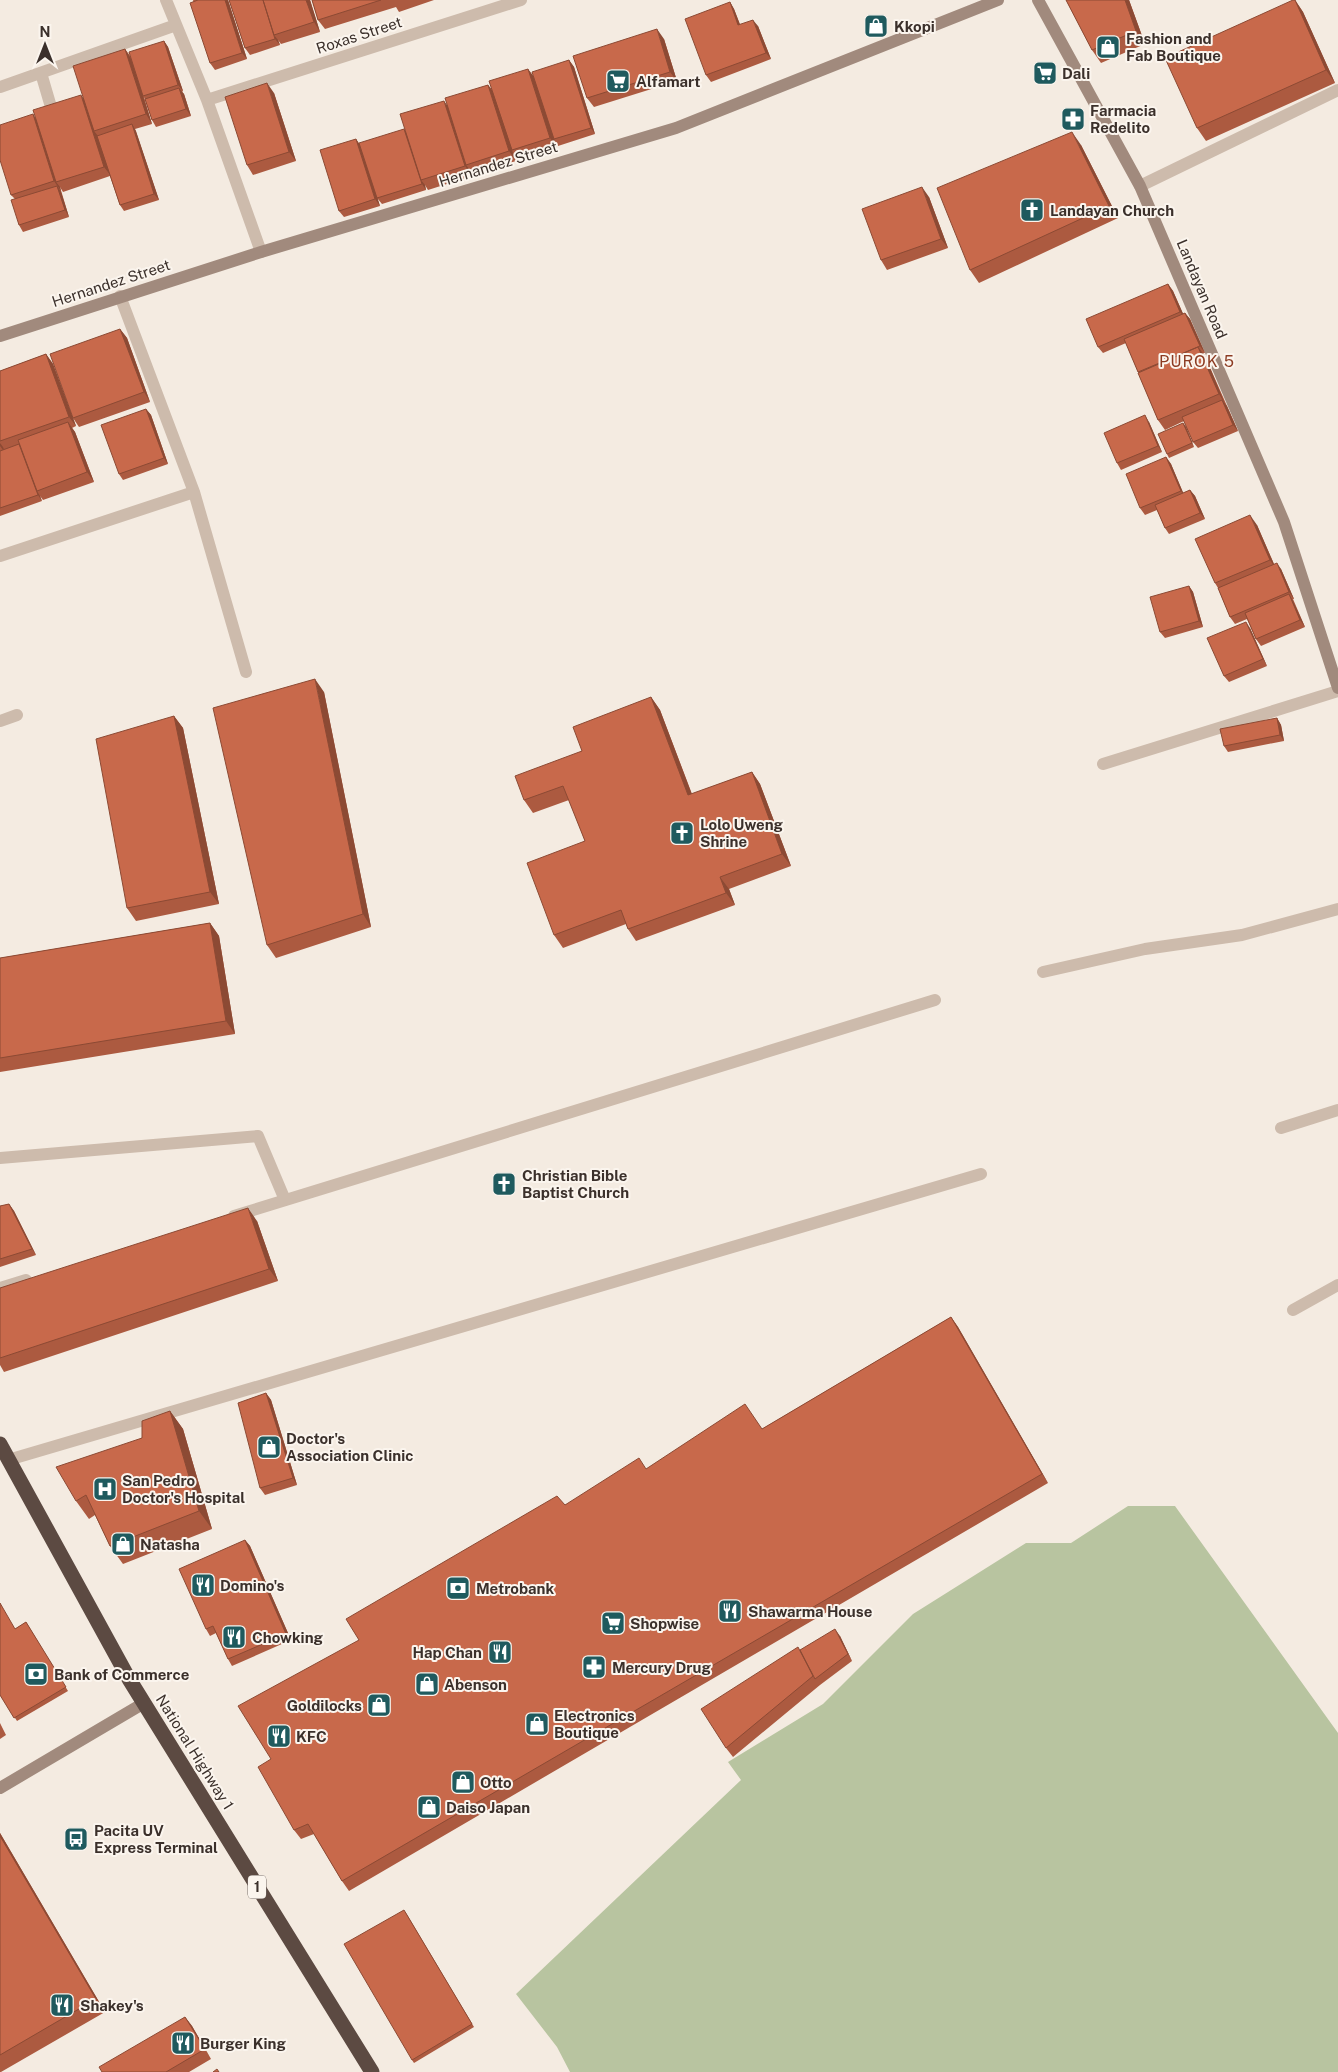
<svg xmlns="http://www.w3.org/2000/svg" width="1338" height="2072" font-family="'Public Sans',sans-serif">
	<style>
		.green { fill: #b8c4a0 }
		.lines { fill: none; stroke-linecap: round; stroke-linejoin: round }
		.street { stroke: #cdbbac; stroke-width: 12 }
		.secondary { stroke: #a18a7d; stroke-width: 12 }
		.highway { stroke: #5c4a42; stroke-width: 15 }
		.wall { fill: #ac5a40 }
		.shaded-wall { fill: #8c4a34 }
		.building { fill: #c8694b; stroke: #8c4a34 }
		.labels { text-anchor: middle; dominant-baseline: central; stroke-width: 4; stroke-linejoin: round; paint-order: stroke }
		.shield { fill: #fbf5ee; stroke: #756b66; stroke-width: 1 }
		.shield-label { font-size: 14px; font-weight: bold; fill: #3b302b }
		.poi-label { font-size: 15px; font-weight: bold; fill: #3b302b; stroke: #fbf5ee; text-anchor: start }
		.street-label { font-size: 15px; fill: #3b302b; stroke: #fbf5ee }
		.neighbourhood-label { font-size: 16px; letter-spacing: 1px; fill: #8c3b22; stroke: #fbf5ee }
	</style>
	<rect width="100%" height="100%" fill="#f4ebe1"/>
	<path class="green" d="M 1128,1506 L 1175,1506 L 1338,1733 L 1338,2072 L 570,2072 L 557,2047 L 516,1994 L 741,1780 L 728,1762 L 823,1704 L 913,1614 L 1026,1543 L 1071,1543 Z"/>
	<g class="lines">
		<path class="street" d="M 166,0 L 207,100 L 261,252
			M 41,73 L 51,107
			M 0,87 L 176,25
			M 207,100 L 521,0
			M 1140,186 L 1338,90
			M 120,296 L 194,492 L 246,672
			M 0,556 L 194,492
			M 0,721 L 17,715
			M 1103,764 L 1338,691
			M 1043,972 L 1145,949 L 1242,935 L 1338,909
			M 1281,1128 L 1338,1110
			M 0,1158 L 258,1136 L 285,1200
			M 234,1216 L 935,1000
			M 0,1288 L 26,1280
			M 1293,1310 L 1338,1285
			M 8,1460 L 981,1174"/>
		<path class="secondary" d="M 1038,0 L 1140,186 L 1284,522 L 1338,688
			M 0,336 L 261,252 L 676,128 L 998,0
			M 0,1788 L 144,1703"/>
		<path class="highway" d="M 0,1444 L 129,1679 L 372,2072"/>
	</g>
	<path class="wall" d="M 193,0 L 228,0 L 247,59 L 215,70 L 210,63 Z
		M 229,0 L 310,0 L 320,32 L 281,44 L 278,40 L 280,45 L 250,55 L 245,48 Z
		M 312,0 L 434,0 L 399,12 L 396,7 L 325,29 L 318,20 Z
		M 1066,0 L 1129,0 L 1145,44 L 1101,63 L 1092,50 Z
		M 1295,0 L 1303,12 L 1335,83 L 1206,141 L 1197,128 Z
		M 730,2 L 734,9 L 740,25 L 758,26 L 771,59 L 711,82 L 706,75 Z
		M 664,39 L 677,81 L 594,107 L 587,98 Z
		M 164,41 L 168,47 L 183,91 L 182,92 L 184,94 L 191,116 L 156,127 L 152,120 L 145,99 L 144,97 L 152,124 L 135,129 L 159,200 L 124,211 L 120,205 L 110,176 L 63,192 L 60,187 L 69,217 L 23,232 L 19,225 L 15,199 L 11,195 L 33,114 L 35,118 L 84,99 L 125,49 L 131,57 Z
		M 569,60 L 574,67 L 595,134 L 558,146 L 555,141 L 557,148 L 518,160 L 513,153 L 516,161 L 473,174 L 470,170 L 472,176 L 428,190 L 425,185 L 426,190 L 382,204 L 377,198 L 370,176 L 380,206 L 344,217 L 339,211 L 356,139 L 360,145 L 405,131 L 447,105 L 488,85 L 493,91 L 528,69 L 533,77 Z
		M 274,93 L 296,161 L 253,175 L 247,165 Z
		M 1081,145 L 1118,218 L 979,283 L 970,270 Z
		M 929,197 L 948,248 L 887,270 L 881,260 Z
		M 1168,284 L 1173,291 L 1183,314 L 1185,313 L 1190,319 L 1205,353 L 1203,353 L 1205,356 L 1238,431 L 1198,448 L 1193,442 L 1184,421 L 1165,430 L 1158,420 L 1126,343 L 1103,353 L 1098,347 Z
		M 120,329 L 127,338 L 150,402 L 79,427 L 73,418 Z
		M 46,354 L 53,364 L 76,426 L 72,428 L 75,432 L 94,482 L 43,500 L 40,496 L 42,501 L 0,516 L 0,371 Z
		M 146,409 L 151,415 L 168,464 L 123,480 L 119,474 Z
		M 1149,422 L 1162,452 L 1121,470 L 1117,463 Z
		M 1183,423 L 1186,427 L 1194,447 L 1169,458 L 1167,454 Z
		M 1166,457 L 1171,464 L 1183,493 L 1190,490 L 1195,496 L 1205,519 L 1169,534 L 1165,528 L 1157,510 L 1145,515 L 1140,508 Z
		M 1257,525 L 1274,564 L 1281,569 L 1294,599 L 1293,599 L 1305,627 L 1261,646 L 1256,639 L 1247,619 L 1235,624 L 1230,617 L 1218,588 L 1215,583 Z
		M 1189,586 L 1193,592 L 1203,627 L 1165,638 L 1160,632 Z
		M 1250,628 L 1267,666 L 1229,682 L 1224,676 Z
		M 324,692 L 371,927 L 276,958 L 267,945 Z
		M 651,697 L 660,710 L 692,794 L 752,772 L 760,784 L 791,866 L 729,889 L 735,905 L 636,941 L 628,929 L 626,924 L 563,948 L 554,935 L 585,841 L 569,800 L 533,813 L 524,800 L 582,751 Z
		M 174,716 L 183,728 L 219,904 L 136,921 L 127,908 Z
		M 1277,718 L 1281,725 L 1284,741 L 1228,752 L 1224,746 Z
		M 210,923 L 219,936 L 235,1034 L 0,1072 L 0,958 Z
		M 9,1204 L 14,1211 L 36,1255 L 0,1267 L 0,1206 Z
		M 257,1221 L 278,1281 L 4,1372 L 0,1365 L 0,1288 Z
		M 951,1317 L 958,1327 L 1048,1483 L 349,1891 L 342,1881 L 314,1834 L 301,1839 L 294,1830 L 271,1759 L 359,1640 L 565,1505 L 647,1469 L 762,1429 Z
		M 266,1393 L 271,1400 L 297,1485 L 265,1495 L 260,1488 Z
		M 170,1411 L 183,1429 L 212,1529 L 123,1564 L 110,1546 L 95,1515 L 89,1519 L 76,1501 Z
		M 245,1540 L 250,1546 L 291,1640 L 232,1666 L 228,1659 L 216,1633 L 210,1636 L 206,1629 Z
		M 26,1622 L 68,1691 L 17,1721 L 0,1695 L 15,1629 Z
		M 840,1636 L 852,1661 L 820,1685 L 733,1757 L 726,1748 L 800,1650 Z
		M 0,1723 L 6,1735 L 0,1739 Z
		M 0,1833 L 105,2012 L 1,2072 L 0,2072 Z
		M 406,1913 L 474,2027 L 414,2063 L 412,2060 Z
		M 185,2017 L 192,2026 L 211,2059 L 189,2072 L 102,2072 Z"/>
	<path class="shaded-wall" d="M 225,0 L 228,0 L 247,59 L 242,53 Z
		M 306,0 L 310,0 L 320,32 L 314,22 Z
		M 1125,0 L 1129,0 L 1145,44 L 1136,31 Z
		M 1295,0 L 1303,12 L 1335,83 L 1326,70 Z
		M 730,2 L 734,9 L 743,32 L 738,25 Z
		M 753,20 L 758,26 L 771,59 L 766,53 Z
		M 657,29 L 664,39 L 677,81 L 670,72 Z
		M 274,35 L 278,40 L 280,45 L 275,39 Z
		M 164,41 L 168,47 L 183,91 L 178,85 Z
		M 125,49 L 131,59 L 152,124 L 146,114 Z
		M 569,60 L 574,67 L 595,134 L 591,128 Z
		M 528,69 L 535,78 L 557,148 L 550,138 Z
		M 267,83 L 274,93 L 296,161 L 289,152 Z
		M 488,85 L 495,94 L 512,150 L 513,153 L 516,161 L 509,151 Z
		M 179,88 L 184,94 L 191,116 L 186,109 Z
		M 81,95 L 88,104 L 94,131 L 98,136 L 111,176 L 104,167 Z
		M 444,101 L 451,110 L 466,165 L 470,170 L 472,176 L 465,166 Z
		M 33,114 L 39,124 L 56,182 L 60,187 L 61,191 L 54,181 Z
		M 132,124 L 136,131 L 159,200 L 154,194 Z
		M 404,129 L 408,135 L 421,180 L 425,185 L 426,190 L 422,184 Z
		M 1072,132 L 1081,145 L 1118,218 L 1109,206 Z
		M 356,139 L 360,145 L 380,206 L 375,199 Z
		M 57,186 L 61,192 L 69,217 L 65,210 Z
		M 922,187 L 929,197 L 948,248 L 941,239 Z
		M 1168,284 L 1173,291 L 1185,318 L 1180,312 Z
		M 1185,313 L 1190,319 L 1205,353 L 1200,346 Z
		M 120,329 L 127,338 L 150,402 L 144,392 Z
		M 1198,347 L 1205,356 L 1225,404 L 1219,394 Z
		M 46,354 L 53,364 L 76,426 L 69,417 Z
		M 1222,400 L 1227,406 L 1238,431 L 1233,425 Z
		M 146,409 L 151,415 L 168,464 L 164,458 Z
		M 1145,415 L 1149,422 L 1162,452 L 1158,446 Z
		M 68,422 L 75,432 L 94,482 L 87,472 Z
		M 1183,423 L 1186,427 L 1194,447 L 1192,443 Z
		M 0,443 L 3,447 L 6,454 L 0,446 Z
		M 19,444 L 37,491 L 40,496 L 42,501 L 38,495 Z
		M 1166,457 L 1171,464 L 1185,497 L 1181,491 Z
		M 1190,490 L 1195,496 L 1205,519 L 1200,513 Z
		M 1250,515 L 1257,525 L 1276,569 L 1270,560 Z
		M 1277,563 L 1281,569 L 1294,599 L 1289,592 Z
		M 1189,586 L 1193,592 L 1203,627 L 1199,621 Z
		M 1289,594 L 1293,601 L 1305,627 L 1300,620 Z
		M 1246,622 L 1250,628 L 1267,666 L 1263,659 Z
		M 315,679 L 324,692 L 371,927 L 363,914 Z
		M 651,697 L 660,710 L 697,808 L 688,795 Z
		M 174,716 L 183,728 L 219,904 L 210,892 Z
		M 1277,718 L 1281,725 L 1284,741 L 1280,735 Z
		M 752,772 L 760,784 L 791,866 L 782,854 Z
		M 720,877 L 729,889 L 735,905 L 726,893 Z
		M 210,923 L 219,936 L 235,1034 L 226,1021 Z
		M 9,1204 L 14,1211 L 36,1255 L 32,1249 Z
		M 248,1208 L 257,1221 L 278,1281 L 269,1269 Z
		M 951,1317 L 958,1327 L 1048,1483 L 1042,1474 Z
		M 266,1393 L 271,1400 L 297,1485 L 293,1478 Z
		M 170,1411 L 183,1429 L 212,1529 L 199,1511 Z
		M 245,1540 L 250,1546 L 291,1640 L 286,1634 Z
		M 835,1629 L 840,1636 L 852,1661 L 848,1654 Z
		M 0,1833 L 105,2012 L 96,1999 L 0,1836 Z
		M 185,2017 L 192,2026 L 211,2059 L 205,2049 Z"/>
	<path class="building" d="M 198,0 L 225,0 L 242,53 L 210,63 L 190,3 Z
		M 229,0 L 263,0 L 275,39 L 245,48 Z
		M 263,0 L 306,0 L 314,22 L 274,35 Z
		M 312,0 L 381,0 L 318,20 Z
		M 1066,0 L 1125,0 L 1136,31 L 1092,50 Z
		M 1293,0 L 1295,0 L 1326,70 L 1197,128 L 1165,58 Z
		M 730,2 L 738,25 L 753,20 L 766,53 L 706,75 L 685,19 Z
		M 657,29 L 670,72 L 587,98 L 573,56 Z
		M 164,41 L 178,85 L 143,96 L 129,52 Z
		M 125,49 L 146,114 L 94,131 L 73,66 Z
		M 569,60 L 591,128 L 554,139 L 532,72 Z
		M 528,69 L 550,138 L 512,150 L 489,81 Z
		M 267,83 L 289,152 L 247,165 L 225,97 Z
		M 488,85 L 509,151 L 466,165 L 445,98 Z
		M 179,88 L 186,109 L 152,120 L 145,99 Z
		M 81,95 L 104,167 L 56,182 L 33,110 Z
		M 444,101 L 465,166 L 421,180 L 400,114 Z
		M 33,114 L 54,181 L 11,195 L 0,160 L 0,125 Z
		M 132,124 L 154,194 L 120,205 L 97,136 Z
		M 404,129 L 422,184 L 377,198 L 359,143 Z
		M 1072,132 L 1109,206 L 970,270 L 937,188 Z
		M 356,139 L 375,199 L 339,211 L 320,150 Z
		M 57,186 L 65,210 L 19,225 L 11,200 Z
		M 922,187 L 941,239 L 881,260 L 862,209 Z
		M 1168,284 L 1180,312 L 1098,347 L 1086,319 Z
		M 1185,313 L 1200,346 L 1138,372 L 1124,339 Z
		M 120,329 L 144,392 L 73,418 L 50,354 Z
		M 1198,347 L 1219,394 L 1158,420 L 1138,373 Z
		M 46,354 L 69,417 L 0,441 L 0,371 Z
		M 1222,400 L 1233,425 L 1193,442 L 1182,417 Z
		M 146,409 L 164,458 L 119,474 L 101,425 Z
		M 1145,415 L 1158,446 L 1117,463 L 1104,433 Z
		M 68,422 L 87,472 L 37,491 L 18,440 Z
		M 1183,423 L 1192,443 L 1167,454 L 1158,434 Z
		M 19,444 L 38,495 L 0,508 L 0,451 Z
		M 1166,457 L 1181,491 L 1140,508 L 1126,474 Z
		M 1190,490 L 1200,513 L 1165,528 L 1155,505 Z
		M 1250,515 L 1270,560 L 1215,583 L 1195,539 Z
		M 1277,563 L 1289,592 L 1230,617 L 1218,588 Z
		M 1189,586 L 1199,621 L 1160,632 L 1150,597 Z
		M 1289,594 L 1300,620 L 1256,639 L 1245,613 Z
		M 1246,622 L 1263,659 L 1224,676 L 1207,638 Z
		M 315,679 L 363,914 L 267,945 L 213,708 Z
		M 651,697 L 688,795 L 752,772 L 782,854 L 720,877 L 726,893 L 628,929 L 621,910 L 554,935 L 527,863 L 585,841 L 563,786 L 524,800 L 515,776 L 582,751 L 573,727 Z
		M 174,716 L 210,892 L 127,908 L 96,739 Z
		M 1277,718 L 1280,735 L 1224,746 L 1220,729 Z
		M 210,923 L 226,1021 L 0,1058 L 0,958 Z
		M 9,1204 L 32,1249 L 0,1259 L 0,1206 Z
		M 248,1208 L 269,1269 L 0,1358 L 0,1288 Z
		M 951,1317 L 1042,1474 L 342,1881 L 308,1824 L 294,1830 L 258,1767 L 271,1759 L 238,1706 L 359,1640 L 346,1619 L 557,1496 L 565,1505 L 639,1458 L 646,1469 L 745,1404 L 762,1429 Z
		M 266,1393 L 293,1478 L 260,1488 L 238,1403 Z
		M 170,1411 L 199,1511 L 110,1546 L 86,1495 L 76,1501 L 56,1467 L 142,1438 L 142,1421 Z
		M 245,1540 L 286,1634 L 228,1659 L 213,1626 L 206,1629 L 179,1569 Z
		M 0,1603 L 15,1629 L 26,1622 L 66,1687 L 14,1718 L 0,1695 Z
		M 835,1629 L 848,1654 L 815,1679 L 800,1650 Z
		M 798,1647 L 813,1676 L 726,1748 L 701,1709 Z
		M 0,1836 L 96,1999 L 0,2055 Z
		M 404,1910 L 472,2024 L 412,2060 L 344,1944 Z
		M 185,2017 L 205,2049 L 166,2072 L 102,2072 L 99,2067 Z
		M 217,2069 L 219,2072 L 213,2072 Z"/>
	<defs>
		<g id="shop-square" transform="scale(1.25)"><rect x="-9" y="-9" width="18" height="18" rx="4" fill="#1f5a5e" stroke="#fbf5ee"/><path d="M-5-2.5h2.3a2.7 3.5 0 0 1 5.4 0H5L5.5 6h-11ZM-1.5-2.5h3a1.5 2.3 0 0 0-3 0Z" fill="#fff"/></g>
		<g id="supermarket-square" transform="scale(1.25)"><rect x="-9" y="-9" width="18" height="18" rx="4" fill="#1f5a5e" stroke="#fbf5ee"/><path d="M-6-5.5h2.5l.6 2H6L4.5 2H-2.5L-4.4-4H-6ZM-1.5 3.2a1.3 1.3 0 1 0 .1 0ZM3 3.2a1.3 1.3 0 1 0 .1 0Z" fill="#fff"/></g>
		<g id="pharmacy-square" transform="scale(1.25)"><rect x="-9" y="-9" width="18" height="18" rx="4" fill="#1f5a5e" stroke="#fbf5ee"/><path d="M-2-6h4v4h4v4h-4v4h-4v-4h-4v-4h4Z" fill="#fff"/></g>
		<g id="church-square" transform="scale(1.25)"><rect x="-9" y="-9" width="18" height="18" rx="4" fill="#1f5a5e" stroke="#fbf5ee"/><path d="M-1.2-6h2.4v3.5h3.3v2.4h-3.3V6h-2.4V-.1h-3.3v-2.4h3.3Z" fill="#fff"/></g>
		<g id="hospital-square" transform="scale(1.25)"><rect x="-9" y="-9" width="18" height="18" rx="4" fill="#1f5a5e" stroke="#fbf5ee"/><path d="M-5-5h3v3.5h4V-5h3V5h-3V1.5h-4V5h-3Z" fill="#fff"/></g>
		<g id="restaurant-square" transform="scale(1.25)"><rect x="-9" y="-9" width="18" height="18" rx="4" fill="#1f5a5e" stroke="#fbf5ee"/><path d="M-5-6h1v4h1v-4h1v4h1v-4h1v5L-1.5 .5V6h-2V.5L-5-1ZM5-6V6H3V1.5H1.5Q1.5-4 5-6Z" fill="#fff"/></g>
		<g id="bank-square" transform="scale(1.25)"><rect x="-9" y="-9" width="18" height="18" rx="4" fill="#1f5a5e" stroke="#fbf5ee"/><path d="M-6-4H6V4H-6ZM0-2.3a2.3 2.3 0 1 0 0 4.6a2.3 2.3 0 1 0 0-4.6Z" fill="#fff"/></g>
		<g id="bus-square" transform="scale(1.25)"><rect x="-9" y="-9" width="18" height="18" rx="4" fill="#1f5a5e" stroke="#fbf5ee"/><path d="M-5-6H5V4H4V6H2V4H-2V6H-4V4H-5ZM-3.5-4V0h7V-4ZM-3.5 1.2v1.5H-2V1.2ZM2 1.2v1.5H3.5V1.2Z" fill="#fff"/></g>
	</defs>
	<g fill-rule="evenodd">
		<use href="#shop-square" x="876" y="26"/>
		<use href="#shop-square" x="1108" y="47"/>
		<use href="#supermarket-square" x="1045" y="73"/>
		<use href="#supermarket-square" x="618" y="81"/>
		<use href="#pharmacy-square" x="1073" y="119"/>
		<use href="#church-square" x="1032" y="210"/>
		<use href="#church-square" x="682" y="833"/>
		<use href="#church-square" x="504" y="1184"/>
		<use href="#shop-square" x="269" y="1447"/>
		<use href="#hospital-square" x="105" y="1489"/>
		<use href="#shop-square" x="123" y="1544"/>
		<use href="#restaurant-square" x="203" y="1585"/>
		<use href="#bank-square" x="458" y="1588"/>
		<use href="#restaurant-square" x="730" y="1611"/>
		<use href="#supermarket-square" x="613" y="1623"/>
		<use href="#restaurant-square" x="234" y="1637"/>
		<use href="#restaurant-square" x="500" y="1652"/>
		<use href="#pharmacy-square" x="594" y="1667"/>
		<use href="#bank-square" x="36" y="1674"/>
		<use href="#shop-square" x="427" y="1684"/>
		<use href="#shop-square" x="379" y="1705"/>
		<use href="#shop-square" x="537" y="1724"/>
		<use href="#restaurant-square" x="279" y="1736"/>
		<use href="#shop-square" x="463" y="1782"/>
		<use href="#shop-square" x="429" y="1807"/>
		<use href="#bus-square" x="76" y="1839"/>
		<use href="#restaurant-square" x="62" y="2005"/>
		<use href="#restaurant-square" x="183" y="2043"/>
	</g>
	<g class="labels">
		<rect class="shield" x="248" y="1875.5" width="18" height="23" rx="4"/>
		<g class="shield-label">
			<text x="257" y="1887">1</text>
		</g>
		<g class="poi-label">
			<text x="894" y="26">Kkopi</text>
			<text x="1126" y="38">Fashion and<tspan x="1126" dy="17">Fab Boutique</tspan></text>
			<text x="1062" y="73">Dali</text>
			<text x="636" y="81">Alfamart</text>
			<text x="1090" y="110">Farmacia<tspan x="1090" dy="17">Redelito</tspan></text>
			<text x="1050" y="210">Landayan Church</text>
			<text x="700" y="824">Lolo Uweng<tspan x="700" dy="17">Shrine</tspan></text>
			<text x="522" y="1175">Christian Bible<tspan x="522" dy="17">Baptist Church</tspan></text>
			<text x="286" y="1438">Doctor's<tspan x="286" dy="17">Association Clinic</tspan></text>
			<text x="122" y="1480">San Pedro<tspan x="122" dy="17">Doctor's Hospital</tspan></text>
			<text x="140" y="1544">Natasha</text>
			<text x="220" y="1585">Domino's</text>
			<text x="476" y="1588">Metrobank</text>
			<text x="748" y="1611">Shawarma House</text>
			<text x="630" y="1623">Shopwise</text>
			<text x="252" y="1637">Chowking</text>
			<text x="482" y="1652" text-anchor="end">Hap Chan</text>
			<text x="612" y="1667">Mercury Drug</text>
			<text x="54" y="1674">Bank of Commerce</text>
			<text x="444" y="1684">Abenson</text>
			<text x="362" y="1705" text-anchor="end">Goldilocks</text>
			<text x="554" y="1715">Electronics<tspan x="554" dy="17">Boutique</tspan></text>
			<text x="296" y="1736">KFC</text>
			<text x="480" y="1782">Otto</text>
			<text x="446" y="1807">Daiso Japan</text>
			<text x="94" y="1830">Pacita UV<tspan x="94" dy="17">Express Terminal</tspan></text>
			<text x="80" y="2005">Shakey's</text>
			<text x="200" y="2043">Burger King</text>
		</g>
		<g class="street-label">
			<text transform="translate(359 35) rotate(-18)">Roxas Street</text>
			<text transform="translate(498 164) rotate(-17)">Hernandez Street</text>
			<text transform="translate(111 283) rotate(-18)">Hernandez Street</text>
			<text transform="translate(1202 289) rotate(67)">Landayan Road</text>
			<text transform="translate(195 1752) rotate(58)">National Highway 1</text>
		</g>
		<g class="neighbourhood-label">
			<text x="1197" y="361">PUROK 5</text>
		</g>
	</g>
	<g transform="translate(45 45)" stroke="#fbf5ee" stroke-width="4" paint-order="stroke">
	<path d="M0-4L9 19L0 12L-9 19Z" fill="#3b302b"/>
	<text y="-8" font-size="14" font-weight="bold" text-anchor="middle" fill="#3b302b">N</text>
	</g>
</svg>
